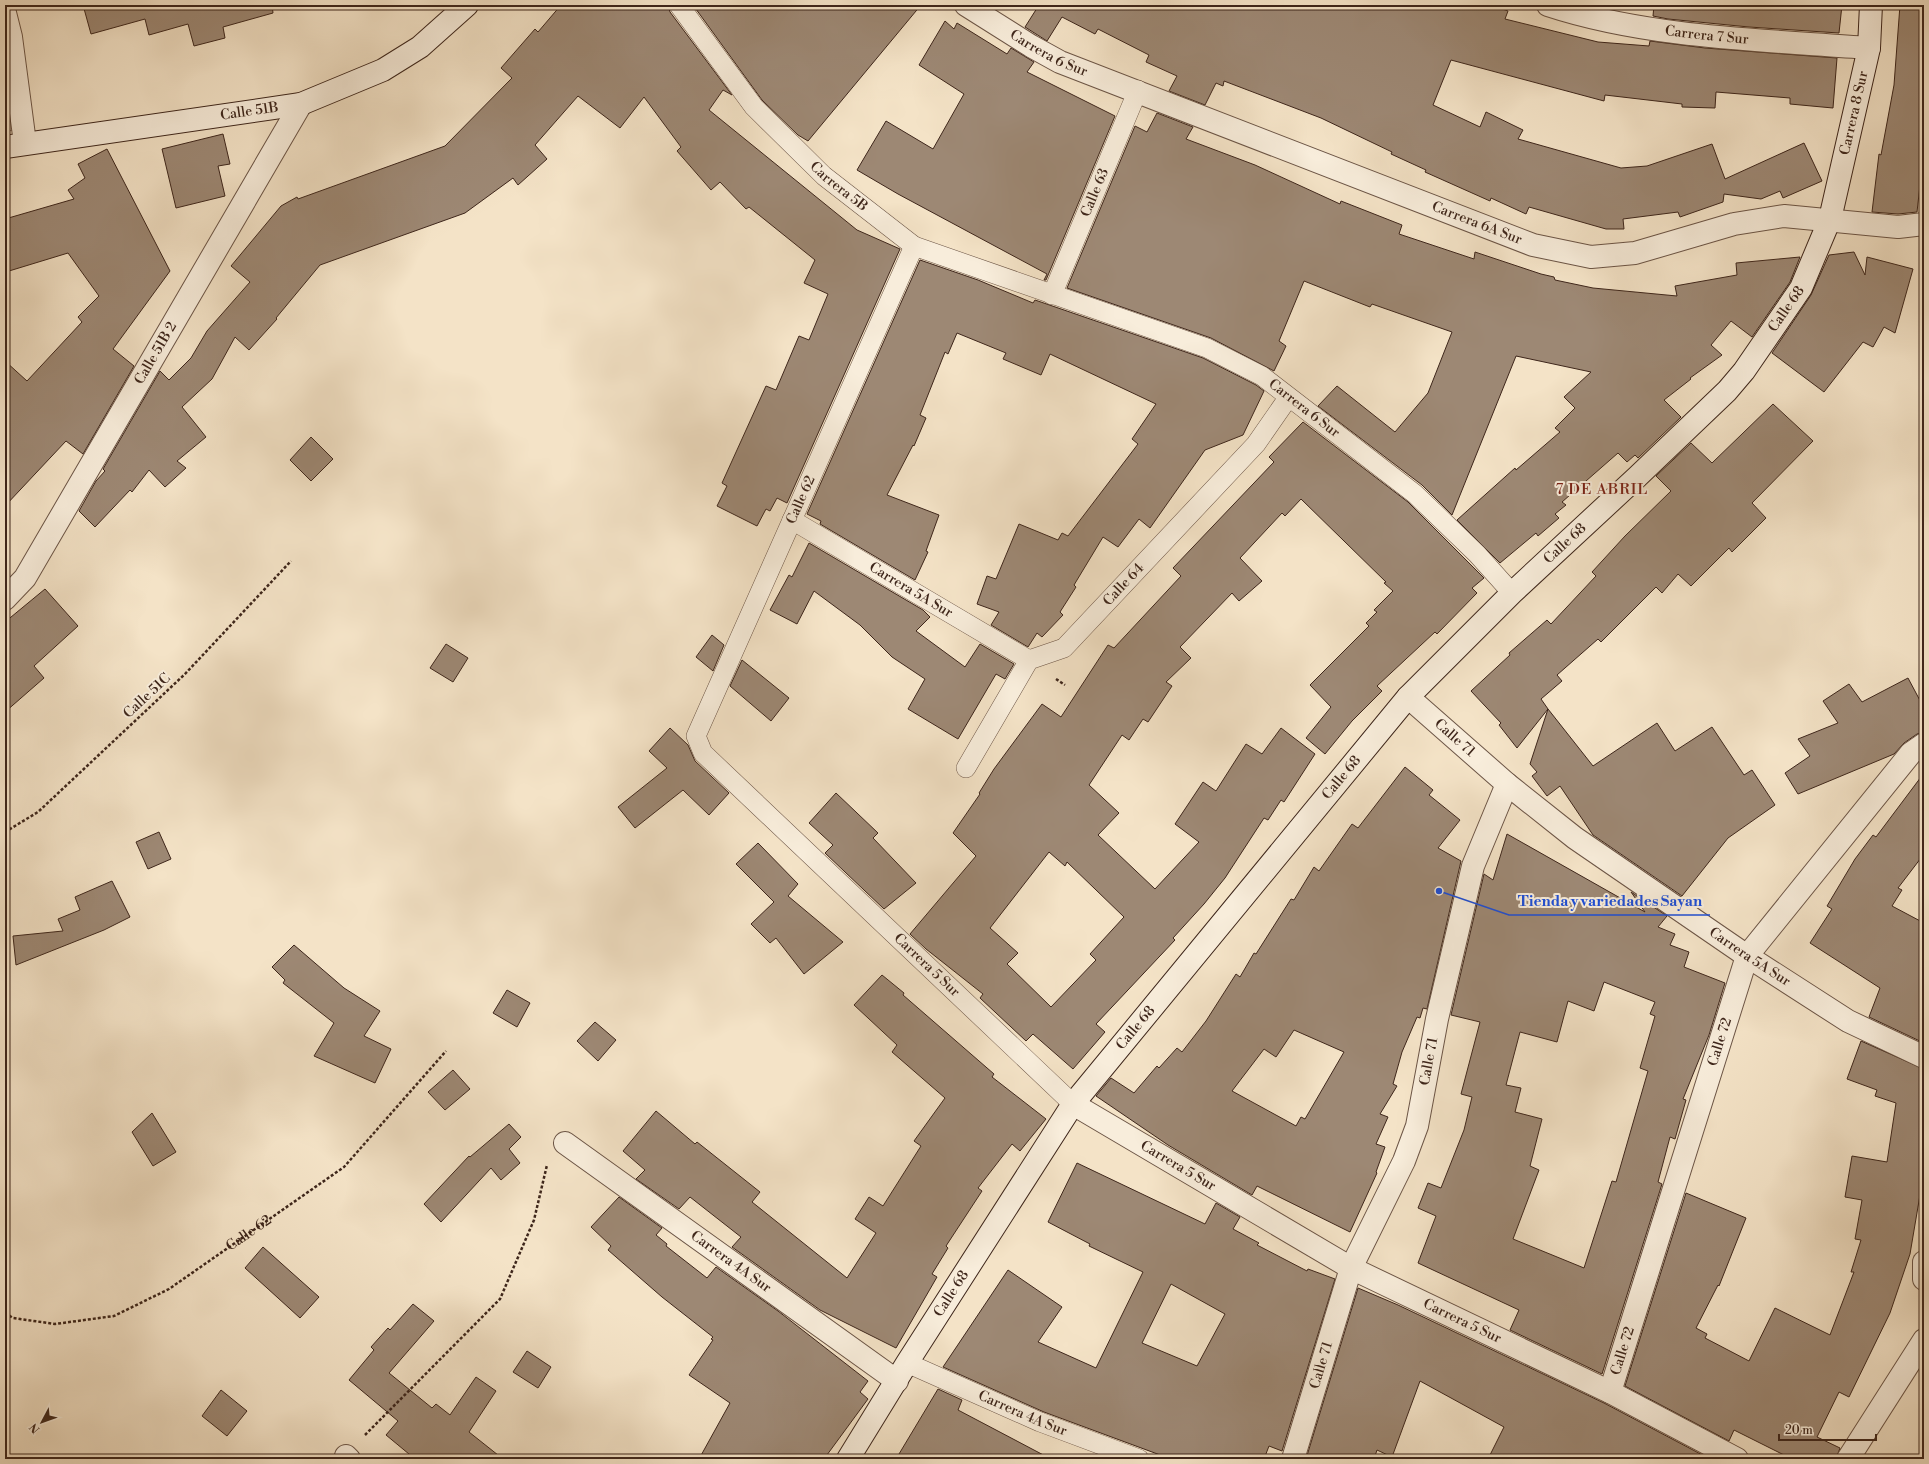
<svg xmlns="http://www.w3.org/2000/svg" width="1929" height="1464" font-family="'Libre Bodoni',serif">
	<style>
		.green { fill: #d5c3aa; stroke: #8a7462 }
		.building { fill: #9d8874; stroke: #3e261b; fill-rule: evenodd }
		.lines { fill: none; stroke-linecap: round; stroke-linejoin: round }
		.lane-casing { stroke: #6c5546; stroke-width: 20 }
		.street-casing { stroke: #6c5546; stroke-width: 24 }
		.secondary-casing { stroke: #3e261b; stroke-width: 24 }
		.path { stroke: #3e261b; stroke-width: 2.5; stroke-dasharray: 3 2; stroke-linecap: butt }
		.lane { stroke: #f8eddb; stroke-width: 19 }
		.street { stroke: #f8eddb; stroke-width: 22 }
		.secondary { stroke: #f8eddb; stroke-width: 22 }
		.labels { text-anchor: middle; dominant-baseline: central; stroke-width: 4; stroke-linejoin: round; paint-order: stroke }
		.street-label { font-size: 14px; fill: #3e261b; stroke: #f8eddb }
		.neighbourhood-label { font-size: 15px; letter-spacing: 1px; fill: #7a1f14; stroke: #f8eddb }
		.leader { fill: none; stroke: #1d4ed8; stroke-width: 1.5 }
		.callout-dot { fill: #1d4ed8; stroke: #f8eddb; stroke-width: 1.5 }
		.callout-label { font-size: 15px; text-anchor: middle; font-weight: bold; fill: #1d4ed8; stroke: #f8eddb; stroke-width: 4; stroke-linejoin: round; paint-order: stroke }
	</style>
	<rect width="100%" height="100%" fill="#f4e3c7"/>
	<filter id="stains"><feTurbulence type="fractalNoise" baseFrequency=".005" numOctaves="4"/><feColorMatrix values="0 0 0 0 .2 0 0 0 0 .09 0 0 0 0 .02 0 0 0 .5 -.17"/></filter>
	<radialGradient id="worn" r=".72"><stop offset=".6" stop-color="#630" stop-opacity="0"/><stop offset="1" stop-color="#630" stop-opacity=".3"/></radialGradient>
	<path class="green" d="M 5,74 L 13,130 L 5,132 Z"/>
	<path class="building" d="M 83,5 L 272,5 L 273,13 L 223,27 L 225,38 L 194,46 L 188,24 L 149,35 L 145,19 L 91,34 Z
		M 561,5 L 668,5 L 670,12 L 732,95 L 723,90 L 709,110 L 857,230 L 900,249 L 787,503 L 777,498 L 770,511 L 766,509 L 757,526 L 717,506 L 727,486 L 722,483 L 766,386 L 776,390 L 799,336 L 809,340 L 828,294 L 804,283 L 815,260 L 749,207 L 746,209 L 720,182 L 711,190 L 677,151 L 681,147 L 644,97 L 620,128 L 578,96 L 535,145 L 547,159 L 518,185 L 513,178 L 465,213 L 320,265 L 276,318 L 277,319 L 249,350 L 235,337 L 212,379 L 182,407 L 206,437 L 177,461 L 186,468 L 165,487 L 149,470 L 132,492 L 130,490 L 95,527 L 79,511 L 96,481 L 105,471 L 103,469 L 160,371 L 169,380 L 191,358 L 207,331 L 250,282 L 231,266 L 281,206 L 297,197 L 298,199 L 445,146 L 512,78 L 501,68 L 535,29 L 538,32 Z
		M 693,5 L 921,5 L 808,141 L 798,135 L 762,100 Z
		M 1039,5 L 1492,5 L 1508,11 L 1505,19 L 1598,42 L 1649,46 L 1650,41 L 1705,48 L 1837,58 L 1833,108 L 1790,104 L 1790,98 L 1716,92 L 1715,108 L 1682,107 L 1682,104 L 1605,95 L 1604,101 L 1451,60 L 1433,105 L 1480,127 L 1486,112 L 1523,130 L 1518,139 L 1621,168 L 1647,166 L 1712,144 L 1725,179 L 1804,143 L 1822,181 L 1783,198 L 1780,191 L 1761,199 L 1724,194 L 1723,202 L 1680,217 L 1678,212 L 1623,219 L 1624,229 L 1606,229 L 1529,207 L 1526,214 L 1491,198 L 1490,201 L 1425,172 L 1426,170 L 1391,154 L 1392,152 L 1321,118 L 1224,81 L 1223,86 L 1216,83 L 1205,105 L 1169,91 L 1177,76 L 1146,62 L 1149,55 L 1098,29 L 1095,34 L 1062,17 L 1047,41 L 1025,27 Z
		M 1654,5 L 1842,5 L 1839,33 L 1749,27 L 1668,19 L 1653,16 Z
		M 1900,5 L 1924,5 L 1924,149 L 1917,212 L 1898,214 L 1872,212 L 1879,154 L 1881,155 L 1894,85 Z
		M 945,21 L 954,29 L 957,23 L 1007,54 L 1011,48 L 1034,62 L 1027,72 L 1115,116 L 1046,280 L 1044,280 L 1047,274 L 898,194 L 857,170 L 886,121 L 933,149 L 964,94 L 919,65 Z
		M 1157,113 L 1193,127 L 1186,139 L 1255,165 L 1340,204 L 1341,201 L 1402,225 L 1399,234 L 1474,259 L 1475,252 L 1541,274 L 1554,277 L 1555,280 L 1593,288 L 1677,296 L 1675,286 L 1737,275 L 1736,263 L 1800,257 L 1790,282 L 1752,337 L 1731,321 L 1711,345 L 1722,355 L 1690,378 L 1691,379 L 1664,400 L 1681,417 L 1638,458 L 1635,455 L 1627,462 L 1618,453 L 1562,502 L 1566,505 L 1555,514 L 1559,518 L 1538,536 L 1536,533 L 1500,563 L 1457,520 L 1515,468 L 1516,470 L 1560,432 L 1555,428 L 1575,408 L 1564,397 L 1591,372 L 1516,356 L 1452,515 L 1422,485 L 1318,406 L 1337,386 L 1395,432 L 1428,393 L 1452,332 L 1372,304 L 1370,307 L 1304,281 L 1279,341 L 1286,346 L 1274,371 L 1211,338 L 1067,288 L 1135,126 L 1147,132 Z
		M 223,134 L 230,164 L 218,166 L 225,196 L 176,208 L 162,149 Z
		M 107,149 L 170,271 L 113,349 L 134,366 L 83,454 L 66,441 L 5,506 L 5,361 L 27,381 L 82,322 L 78,317 L 99,296 L 68,253 L 9,271 L 5,258 L 5,219 L 74,199 L 68,190 L 85,178 L 78,164 Z
		M 1854,252 L 1865,275 L 1867,257 L 1913,269 L 1895,333 L 1884,327 L 1873,347 L 1863,342 L 1824,392 L 1772,353 L 1811,295 L 1829,255 Z
		M 920,260 L 978,280 L 1033,303 L 1035,300 L 1203,358 L 1256,385 L 1264,391 L 1243,435 L 1205,450 L 1150,528 L 1139,519 L 1118,547 L 1103,537 L 1074,585 L 1076,587 L 1060,612 L 1063,615 L 1042,637 L 1037,633 L 1028,647 L 991,625 L 999,612 L 977,604 L 987,576 L 996,579 L 1019,524 L 1058,540 L 1062,533 L 1068,536 L 1138,444 L 1132,439 L 1156,404 L 1050,354 L 1041,375 L 1003,359 L 1006,353 L 957,333 L 948,354 L 945,352 L 920,415 L 926,418 L 914,446 L 913,445 L 887,495 L 939,515 L 926,551 L 928,552 L 915,580 L 820,524 L 821,521 L 807,514 Z
		M 1773,404 L 1813,441 L 1752,503 L 1766,518 L 1732,552 L 1729,548 L 1691,586 L 1678,574 L 1662,593 L 1656,587 L 1601,642 L 1598,639 L 1557,675 L 1562,681 L 1541,699 L 1548,709 L 1517,748 L 1499,725 L 1501,723 L 1471,691 L 1510,655 L 1509,653 L 1547,620 L 1551,624 L 1596,576 L 1592,572 L 1625,536 L 1671,491 L 1656,476 L 1691,443 L 1712,463 Z
		M 1303,422 L 1408,502 L 1484,578 L 1472,588 L 1477,593 L 1437,634 L 1435,632 L 1377,686 L 1382,691 L 1352,721 L 1325,754 L 1306,738 L 1331,707 L 1310,685 L 1369,626 L 1366,623 L 1377,612 L 1374,610 L 1393,591 L 1384,583 L 1386,582 L 1301,499 L 1285,516 L 1282,513 L 1240,558 L 1262,581 L 1239,601 L 1232,593 L 1180,647 L 1191,658 L 1166,682 L 1172,686 L 1148,722 L 1143,719 L 1129,740 L 1122,735 L 1089,785 L 1119,813 L 1098,835 L 1155,889 L 1199,842 L 1175,824 L 1203,782 L 1216,791 L 1246,744 L 1262,754 L 1281,728 L 1315,754 L 1284,802 L 1281,800 L 1268,820 L 1264,818 L 1225,878 L 1204,904 L 1173,938 L 1175,940 L 1096,1024 L 1105,1032 L 1073,1069 L 1033,1034 L 1026,1041 L 980,998 L 983,994 L 926,949 L 910,934 L 976,856 L 953,833 L 980,794 L 979,793 L 994,769 L 1042,704 L 1061,717 L 1108,645 L 1114,648 L 1181,576 L 1173,568 L 1274,462 L 1269,457 ZM 1049,852 L 1065,866 L 1067,862 L 1124,917 L 1090,954 L 1096,960 L 1051,1007 L 1007,964 L 1018,953 L 990,928 Z
		M 311,437 L 333,459 L 311,481 L 290,460 Z
		M 809,543 L 923,610 L 930,617 L 916,631 L 965,667 L 980,644 L 1014,664 L 1005,679 L 996,674 L 958,739 L 908,709 L 925,679 L 892,657 L 860,625 L 814,591 L 797,624 L 770,610 L 789,575 L 792,577 Z
		M 45,589 L 78,626 L 34,666 L 44,678 L 5,712 L 5,622 Z
		M 712,635 L 724,645 L 713,671 L 696,657 Z
		M 446,644 L 468,658 L 453,682 L 430,668 Z
		M 742,660 L 789,698 L 771,721 L 730,686 Z
		M 1908,678 L 1924,708 L 1924,732 L 1917,734 L 1904,743 L 1894,754 L 1798,794 L 1785,773 L 1810,756 L 1798,739 L 1838,723 L 1823,701 L 1849,684 L 1862,702 Z
		M 1548,709 L 1593,766 L 1657,723 L 1675,751 L 1712,727 L 1744,775 L 1752,770 L 1775,805 L 1728,838 L 1682,896 L 1593,835 L 1560,786 L 1547,796 L 1532,776 L 1537,772 L 1530,764 Z
		M 670,728 L 688,745 L 695,761 L 729,793 L 709,815 L 683,790 L 635,828 L 618,807 L 667,768 L 649,751 Z
		M 1405,767 L 1433,790 L 1429,795 L 1460,820 L 1438,848 L 1461,861 L 1427,1009 L 1423,1008 L 1420,1018 L 1417,1017 L 1402,1052 L 1393,1084 L 1397,1086 L 1380,1114 L 1388,1117 L 1376,1144 L 1385,1147 L 1376,1172 L 1377,1173 L 1350,1232 L 1257,1186 L 1252,1195 L 1168,1145 L 1096,1096 L 1111,1078 L 1134,1093 L 1157,1066 L 1159,1068 L 1177,1048 L 1182,1052 L 1206,1021 L 1236,974 L 1240,977 L 1254,953 L 1256,954 L 1291,899 L 1294,900 L 1314,867 L 1319,871 L 1352,824 L 1358,828 ZM 1294,1030 L 1344,1052 L 1305,1119 L 1301,1117 L 1296,1126 L 1232,1091 L 1264,1049 L 1276,1057 Z
		M 1924,773 L 1924,854 L 1898,888 L 1902,890 L 1892,906 L 1924,923 L 1924,1043 L 1869,1017 L 1880,988 L 1810,943 L 1832,909 L 1827,906 L 1855,859 L 1873,835 L 1876,837 Z
		M 836,793 L 878,833 L 873,838 L 916,883 L 884,909 L 825,853 L 833,845 L 809,823 Z
		M 159,832 L 171,859 L 148,869 L 136,842 Z
		M 1507,834 L 1645,912 L 1631,892 L 1667,916 L 1658,927 L 1675,934 L 1670,945 L 1689,952 L 1684,967 L 1725,983 L 1709,1035 L 1683,1099 L 1686,1100 L 1675,1139 L 1670,1137 L 1658,1182 L 1662,1184 L 1602,1374 L 1510,1330 L 1519,1310 L 1418,1263 L 1436,1216 L 1418,1208 L 1428,1183 L 1441,1188 L 1464,1130 L 1472,1097 L 1461,1094 L 1480,1022 L 1451,1015 L 1484,874 L 1493,880 ZM 1604,982 L 1655,1002 L 1650,1014 L 1655,1016 L 1640,1068 L 1648,1071 L 1616,1182 L 1612,1181 L 1584,1268 L 1513,1239 L 1539,1170 L 1530,1166 L 1542,1119 L 1515,1112 L 1521,1088 L 1506,1085 L 1520,1032 L 1557,1042 L 1568,1001 L 1594,1011 Z
		M 758,843 L 798,884 L 788,896 L 843,942 L 804,974 L 776,938 L 770,943 L 751,924 L 774,902 L 736,864 Z
		M 112,881 L 130,917 L 104,930 L 16,965 L 13,936 L 63,931 L 58,919 L 80,910 L 75,897 Z
		M 294,945 L 344,988 L 380,1011 L 364,1036 L 391,1049 L 375,1083 L 314,1056 L 334,1023 L 283,983 L 285,980 L 272,967 Z
		M 882,975 L 904,993 L 903,995 L 994,1074 L 992,1077 L 1046,1119 L 1020,1151 L 1012,1144 L 978,1188 L 982,1191 L 946,1246 L 948,1248 L 932,1274 L 937,1277 L 896,1348 L 820,1310 L 732,1247 L 741,1237 L 690,1197 L 679,1209 L 636,1179 L 645,1170 L 623,1151 L 656,1111 L 695,1144 L 697,1142 L 760,1192 L 752,1202 L 847,1278 L 876,1233 L 855,1219 L 869,1197 L 883,1206 L 921,1146 L 914,1141 L 945,1098 L 892,1052 L 897,1045 L 854,1005 Z
		M 507,990 L 530,1003 L 517,1027 L 493,1013 Z
		M 595,1022 L 616,1040 L 598,1061 L 577,1041 Z
		M 1861,1041 L 1924,1069 L 1924,1189 L 1921,1189 L 1910,1254 L 1890,1313 L 1849,1397 L 1839,1392 L 1817,1437 L 1840,1448 L 1836,1459 L 1792,1459 L 1734,1430 L 1729,1441 L 1625,1386 L 1686,1193 L 1746,1218 L 1719,1286 L 1718,1285 L 1696,1328 L 1707,1334 L 1705,1338 L 1749,1361 L 1775,1308 L 1830,1335 L 1854,1272 L 1851,1272 L 1861,1240 L 1855,1239 L 1862,1200 L 1845,1197 L 1852,1156 L 1887,1162 L 1896,1103 L 1875,1096 L 1877,1090 L 1847,1079 Z
		M 453,1070 L 470,1089 L 445,1110 L 428,1092 Z
		M 152,1113 L 176,1152 L 153,1166 L 132,1132 Z
		M 509,1124 L 521,1137 L 509,1149 L 520,1163 L 501,1180 L 491,1168 L 441,1222 L 424,1204 L 469,1156 L 470,1157 Z
		M 1077,1163 L 1205,1224 L 1216,1203 L 1240,1217 L 1233,1229 L 1259,1243 L 1257,1245 L 1307,1271 L 1308,1269 L 1335,1279 L 1282,1451 L 1269,1446 L 1264,1459 L 1171,1459 L 1044,1412 L 943,1367 L 1008,1270 L 1062,1307 L 1038,1342 L 1096,1368 L 1143,1272 L 1089,1246 L 1090,1244 L 1048,1222 ZM 1171,1284 L 1225,1314 L 1197,1366 L 1142,1343 Z
		M 619,1197 L 662,1228 L 656,1235 L 667,1244 L 666,1246 L 707,1278 L 716,1267 L 778,1311 L 868,1381 L 860,1392 L 868,1399 L 824,1459 L 699,1459 L 730,1403 L 689,1375 L 713,1340 L 711,1339 L 713,1337 L 662,1297 L 608,1250 L 611,1246 L 591,1227 Z
		M 263,1247 L 319,1297 L 300,1318 L 245,1268 Z
		M 1358,1288 L 1398,1305 L 1604,1403 L 1710,1459 L 1488,1459 L 1504,1427 L 1420,1381 L 1392,1457 L 1377,1450 L 1374,1459 L 1306,1459 Z
		M 413,1304 L 434,1321 L 389,1373 L 432,1408 L 436,1404 L 450,1415 L 476,1377 L 496,1391 L 469,1432 L 503,1459 L 415,1459 L 386,1435 L 398,1421 L 349,1380 L 374,1350 L 371,1347 L 388,1328 L 390,1330 Z
		M 527,1351 L 551,1367 L 538,1388 L 513,1372 Z
		M 938,1389 L 962,1400 L 958,1410 L 1051,1459 L 896,1459 Z
		M 221,1390 L 247,1411 L 227,1436 L 202,1416 Z"/>
	<g class="lines">
		<g class="lane-casing">
			<g id="lane">
				<path id="s2" d="M 679,5 L 754,107 L 824,176 L 914,246 L 1207,348 L 1262,376 L 1415,494 L 1477,554 L 1512,593"/>
				<path id="s3" d="M 914,246 L 696,736 L 703,753 L 1073,1104"/>
				<path id="s4" d="M 1052,295 L 1138,90"/>
				<path id="s5" d="M 792,520 L 1029,660"/>
				<path id="s6" d="M 966,768 L 1029,660 L 1064,648 L 1256,444 L 1288,398"/>
				<path id="s7" d="M 907,1363 L 1040,1422 L 1139,1459"/>
			</g>
		</g>
		<g class="street-casing">
			<g id="street">
				<path id="s8" d="M 966,5 L 1031,46 L 1060,62 L 1533,245 L 1591,257 L 1635,253 L 1734,224 L 1784,216 L 1898,227 L 1924,224"/>
				<path id="s9" d="M 1548,5 C 1648,38 1764,40 1869,48"/>
				<path d="M 5,13 L 11,37 L 25,143"/>
				<path id="s10" d="M 5,599 L 25,578 L 301,104"/>
				<path id="s11" d="M 1408,697 L 1507,784 L 1575,838 L 1747,956 L 1848,1021 L 1924,1057"/>
				<path id="s12" d="M 1073,1104 L 1351,1268 L 1610,1392 L 1737,1459"/>
				<path id="s13" d="M 565,1143 L 897,1381"/>
				<path d="M 1924,1262 L 1924,1279"/>
				<path id="s14" d="M 1610,1392 L 1747,956 L 1911,753 L 1924,744"/>
				<path d="M 346,1456 L 349,1459"/>
				<path id="s15" d="M 1293,1459 L 1351,1268 L 1404,1161 L 1417,1126 L 1437,1019 L 1473,866 L 1507,784"/>
				<path d="M 1848,1459 L 1924,1340"/>
			</g>
		</g>
		<g class="secondary-casing">
			<g id="secondary">
				<path id="s16" d="M 5,147 L 301,104 L 383,70 L 420,47 L 467,5"/>
				<path id="s17" d="M 848,1459 L 907,1363 L 1073,1104 L 1408,697 L 1512,593 L 1637,477 L 1727,391 L 1744,371 L 1801,288 L 1830,219 L 1869,48 L 1871,5"/>
			</g>
		</g>
		<g class="path">
			<path d="M 1056,679 L 1065,685"/>
			<path d="M 5,832 L 38,812 L 185,674 L 291,561"/>
			<path id="s1" d="M 5,1313 L 13,1318 L 55,1324 L 114,1316 L 169,1289 L 344,1167 L 446,1051"/>
			<path d="M 365,1435 L 500,1299 L 534,1220 L 547,1165"/>
		</g>
		<use href="#lane" class="lane"/>
		<use href="#street" class="street"/>
		<use href="#secondary" class="secondary"/>
	</g>
	<g class="labels">
		<g class="street-label">
			<text stroke="none"><textPath href="#s9" startOffset="162">Carrera 7 Sur</textPath></text>
			<text stroke="none"><textPath href="#s8" startOffset="96">Carrera 6 Sur</textPath></text>
			<text stroke="none"><textPath href="#s16" startOffset="247">Calle 51B</textPath></text>
			<text stroke="none"><textPath href="#s17" startOffset="1700">Carrera 8 Sur</textPath></text>
			<text stroke="none"><textPath href="#s2" startOffset="243">Carrera 5B</textPath></text>
			<text stroke="none"><textPath href="#s4" startOffset="111">Calle 63</textPath></text>
			<text stroke="none"><textPath href="#s8" startOffset="557">Carrera 6A Sur</textPath></text>
			<text stroke="none"><textPath href="#s17" startOffset="1491">Calle 68</textPath></text>
			<text stroke="none"><textPath href="#s10" startOffset="289">Calle 51B 2</textPath></text>
			<text stroke="none"><textPath href="#s2" startOffset="764">Carrera 6 Sur</textPath></text>
			<text transform="translate(801 500) rotate(-66)">Calle 62</text>
			<text stroke="none"><textPath href="#s17" startOffset="1167">Calle 68</textPath></text>
			<text stroke="none"><textPath href="#s6" startOffset="249">Calle 64</textPath></text>
			<text stroke="none"><textPath href="#s5" startOffset="138">Carrera 5A Sur</textPath></text>
			<text transform="translate(147 696) rotate(-43)">Calle 51C</text>
			<text stroke="none"><textPath href="#s11" startOffset="62">Calle 71</textPath></text>
			<text stroke="none"><textPath href="#s17" startOffset="843">Calle 68</textPath></text>
			<text stroke="none"><textPath href="#s11" startOffset="430">Carrera 5A Sur</textPath></text>
			<text stroke="none"><textPath href="#s3" startOffset="863">Carrera 5 Sur</textPath></text>
			<text stroke="none"><textPath href="#s17" startOffset="519">Calle 68</textPath></text>
			<text stroke="none"><textPath href="#s14" startOffset="367">Calle 72</textPath></text>
			<text stroke="none"><textPath href="#s15" startOffset="422">Calle 71</textPath></text>
			<text stroke="none"><textPath href="#s12" startOffset="122">Carrera 5 Sur</textPath></text>
			<text stroke="none"><textPath href="#s1" startOffset="270">Calle 62</textPath></text>
			<text stroke="none"><textPath href="#s13" startOffset="204">Carrera 4A Sur</textPath></text>
			<text stroke="none"><textPath href="#s17" startOffset="195">Calle 68</textPath></text>
			<text stroke="none"><textPath href="#s12" startOffset="446">Carrera 5 Sur</textPath></text>
			<text stroke="none"><textPath href="#s14" startOffset="43">Calle 72</textPath></text>
			<text stroke="none"><textPath href="#s15" startOffset="98">Calle 71</textPath></text>
			<text stroke="none"><textPath href="#s7" startOffset="126">Carrera 4A Sur</textPath></text>
		</g>
		<g class="neighbourhood-label">
			<text x="1602" y="489">7 DE ABRIL</text>
		</g>
	</g>
	<path class="leader" d="M1439 891L1509 915H1710"/>
	<circle class="callout-dot" cx="1439" cy="891" r="4"/>
	<g class="callout-label">
		<text x="1610" y="906">Tienda y variedades Sayan</text>
	</g>
	<rect width="1929" height="1464" fill="none" stroke="#f4e3c7" stroke-width="20"/>
	<rect x="6" y="6" width="1917" height="1452" fill="none" stroke="#3e261b" stroke-width="2"/>
	<rect x="10" y="10" width="1909" height="1444" fill="none" stroke="#3e261b"/>
	<g transform="translate(42 1422) rotate(229)" stroke="#f8eddb" stroke-width="3" paint-order="stroke">
	<path d="M0-3L7 15L0 10L-7 15Z" fill="#3e261b"/>
	<text y="-6" font-size="11" font-weight="bold" text-anchor="middle" fill="#3e261b">N</text>
	</g>
	<path d="M1779 1434v6h97v-6" fill="none" stroke="#3e261b" stroke-width="2"/>
	<text x="1785" y="1434" font-size="12" fill="#3e261b" stroke="#f8eddb" stroke-width="3" paint-order="stroke">20 m</text>
	<rect width="100%" height="100%" filter="url(#stains)"/>
	<rect width="100%" height="100%" fill="url(#worn)"/>
</svg>
